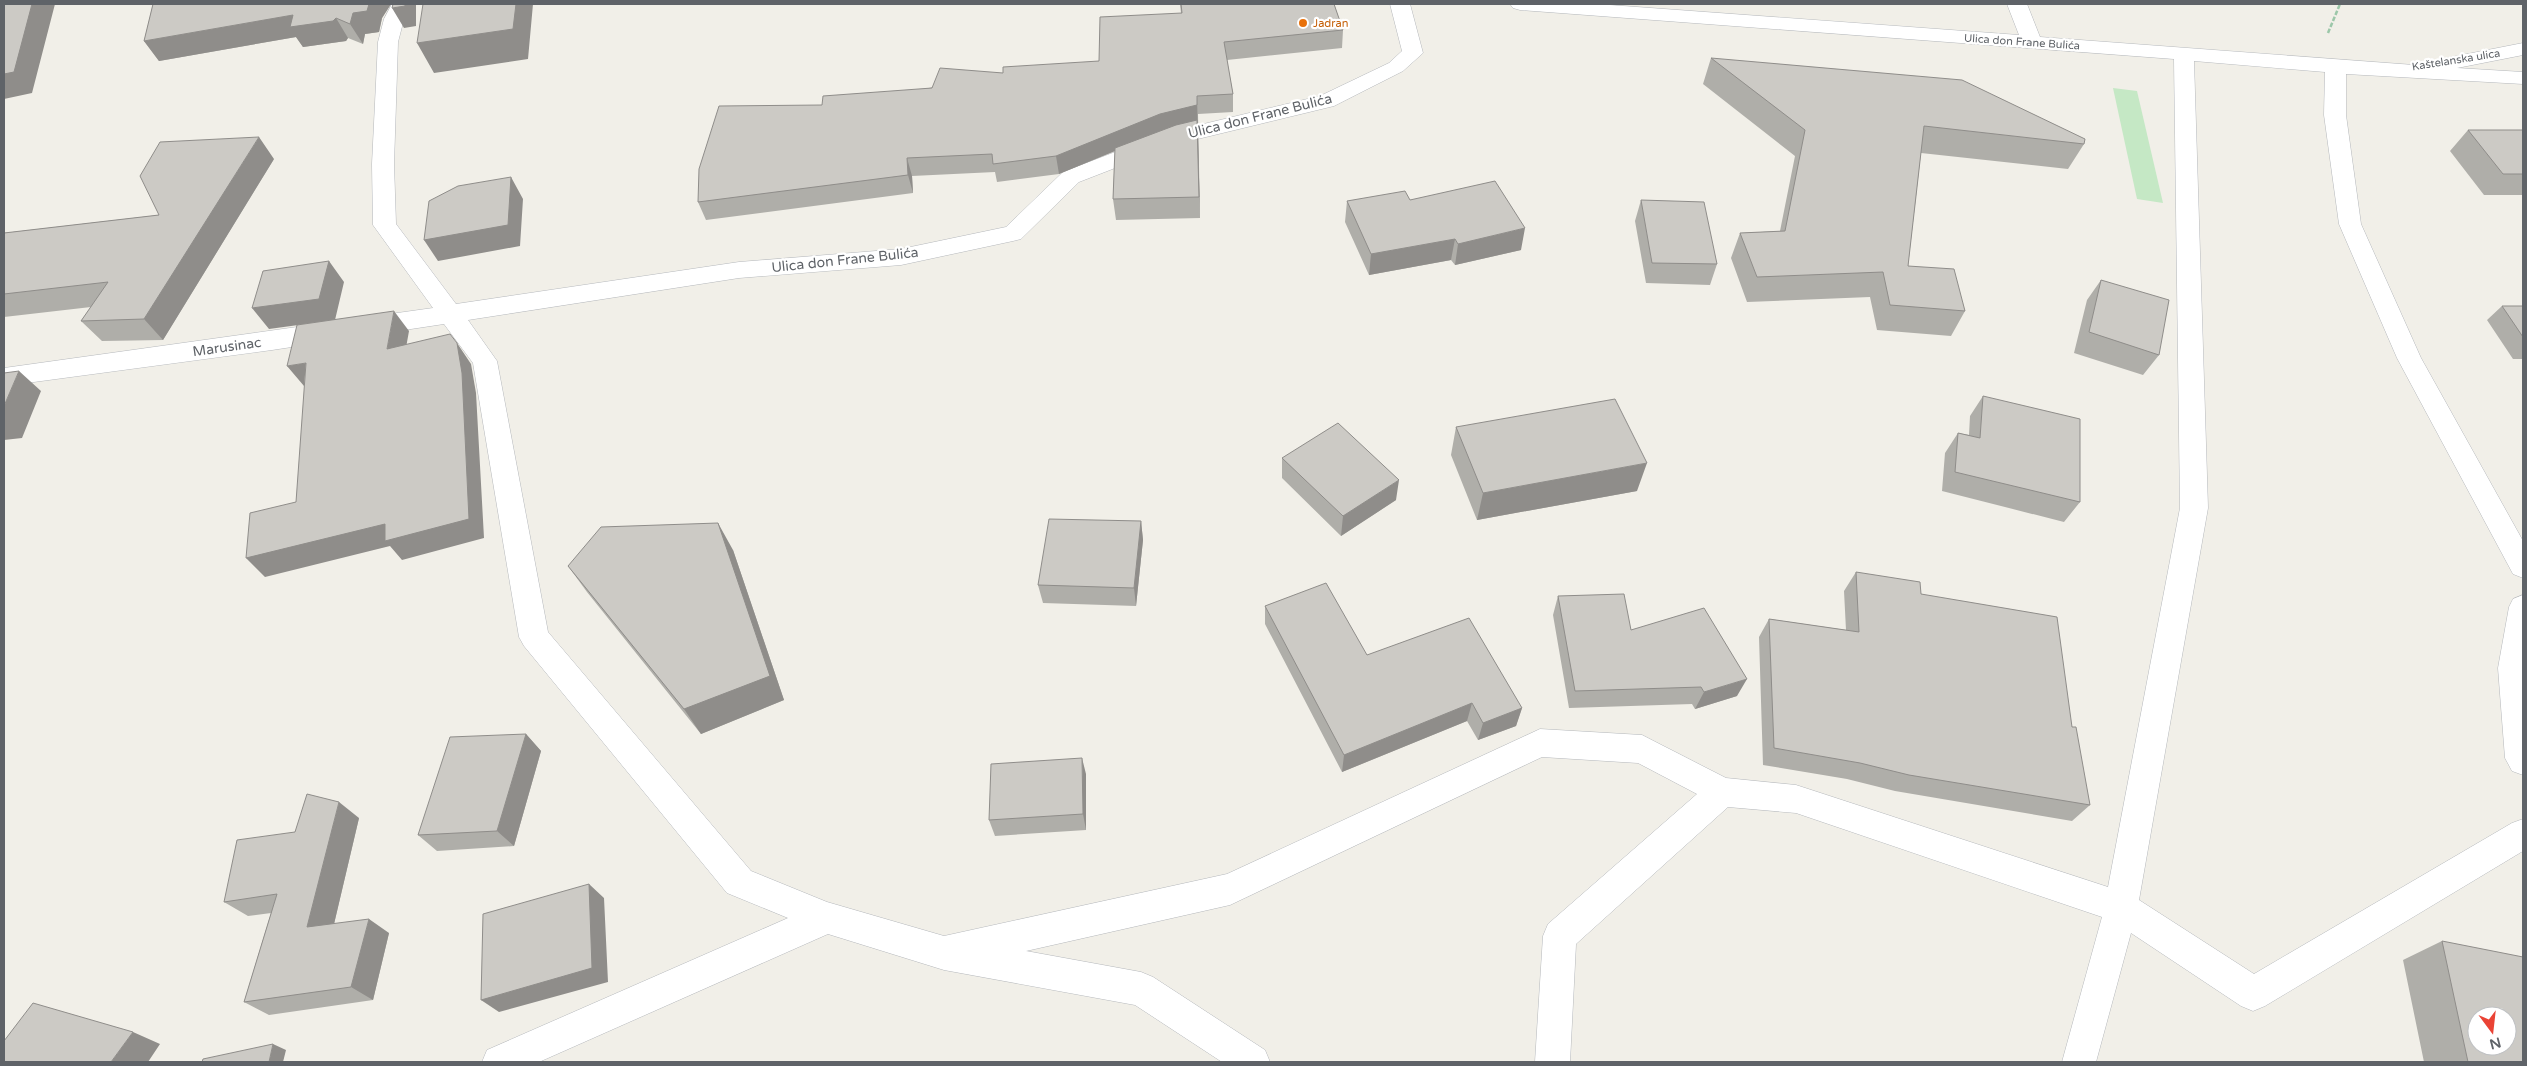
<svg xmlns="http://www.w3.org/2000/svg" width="2527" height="1066" font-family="'Varela Round',sans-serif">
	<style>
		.green { fill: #c5e8c5 }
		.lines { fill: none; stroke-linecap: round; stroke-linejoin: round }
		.minor-casing { stroke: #b5b8bc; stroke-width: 1 }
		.path { stroke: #9cc7a9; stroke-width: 2.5; stroke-dasharray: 4.5 2; stroke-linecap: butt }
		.minor { fill: #fff; fill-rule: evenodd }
		.wall { fill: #afaea9 }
		.shaded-wall { fill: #8f8d8a }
		.building { fill: #cccac5; stroke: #8f8d8a; fill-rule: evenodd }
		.food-dot { fill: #e8710a; stroke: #fff; stroke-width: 2 }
		.labels { text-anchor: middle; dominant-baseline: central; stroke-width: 4.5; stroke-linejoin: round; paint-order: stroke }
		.far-food-label { font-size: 11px; fill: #c56008; stroke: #fff; text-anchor: start }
		.far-street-label { font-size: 11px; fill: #5f6368; stroke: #fff }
		.street-label { font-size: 14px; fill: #5f6368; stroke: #fff }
	</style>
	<rect width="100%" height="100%" fill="#f1efe8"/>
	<path class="green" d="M 2113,88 L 2137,91 L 2163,203 L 2137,199 Z"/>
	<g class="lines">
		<g class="minor-casing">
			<path id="minor" d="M 392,4 L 412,4 L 404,19 L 398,42 L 394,164 L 396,224 L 456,304 L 739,262 L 901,249 L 1006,227 L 1063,172 L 1162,134 L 1320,96 L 1389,63 L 1402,51 L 1390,4 L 1410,4 L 1423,53 L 1403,71 L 1334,106 L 1177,144 L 1079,182 L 1021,239 L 1013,241 L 901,265 L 739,278 L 468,320 L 497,361 L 548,632 L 751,871 L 827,902 L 944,936 L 1227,874 L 1540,729 L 1642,735 L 1726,778 L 1796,785 L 2108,887 L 2180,508 L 2174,59 L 1520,10 L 1513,8 L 1510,4 L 1596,4 L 2019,35 L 2007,4 L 2027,4 L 2040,37 L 2441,67 L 2439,63 L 2442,59 L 2523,43 L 2523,55 L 2457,68 L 2523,72 L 2523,84 L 2346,74 L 2346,115 L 2361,224 L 2421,358 L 2523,541 L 2523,578 L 2513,574 L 2397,358 L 2339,224 L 2324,115 L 2325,72 L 2194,61 L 2208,508 L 2139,900 L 2254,974 L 2512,823 L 2523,819 L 2523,851 L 2265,1006 L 2253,1011 L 2241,1006 L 2131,933 L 2096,1062 L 2062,1062 L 2102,917 L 1796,813 L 1728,807 L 1576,944 L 1570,1062 L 1535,1062 L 1543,936 L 1548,924 L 1697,794 L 1638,763 L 1542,757 L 1230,905 L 1026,951 L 1141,972 L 1153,977 L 1265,1050 L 1270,1062 L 1222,1062 L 1135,1005 L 944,970 L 828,934 L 539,1062 L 482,1062 L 487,1050 L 788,918 L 727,893 L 524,646 L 519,637 L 473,363 L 444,324 L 272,350 L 4,386 L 4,368 L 433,308 L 373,225 L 372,164 L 378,42 L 384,19 Z
				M 2523,595 L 2523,775 L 2512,771 L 2505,758 L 2498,668 L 2509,607 L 2513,599 Z"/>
		</g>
		<path class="path" d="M 2328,33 L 2340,4"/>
		<use href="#minor" class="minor"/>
	</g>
	<path class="wall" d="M 153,4 L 391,4 L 382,18 L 379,32 L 365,34 L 363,44 L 348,38 L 346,41 L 303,47 L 296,37 L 159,61 L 144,41 Z
		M 1180,4 L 1334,4 L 1343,30 L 1342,48 L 1227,60 L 1233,94 L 1233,112 L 1198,114 L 1200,218 L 1116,220 L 1113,199 L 1115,151 L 1059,174 L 997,182 L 995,172 L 912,176 L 913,193 L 706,220 L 698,202 L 822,105 L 1099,61 L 1181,13 Z
		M 1711,58 L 2084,144 L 2068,169 L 1921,153 L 1908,266 L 1965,311 L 1951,336 L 1877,330 L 1870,297 L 1747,302 L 1731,258 L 1740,233 L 1780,231 L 1795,156 L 1703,84 Z
		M 2468,130 L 2523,130 L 2523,195 L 2484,195 L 2450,151 Z
		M 274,159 L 163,340 L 102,341 L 81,321 L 91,307 L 4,317 L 4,233 L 159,215 Z
		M 1410,200 L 1521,250 L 1455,265 L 1451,260 L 1369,275 L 1345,222 L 1347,201 Z
		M 1641,200 L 1717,264 L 1710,285 L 1646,283 L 1635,221 Z
		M 2101,280 L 2159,355 L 2143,375 L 2074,353 L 2087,300 Z
		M 2502,306 L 2523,306 L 2523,359 L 2513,359 L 2487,320 Z
		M 1983,396 L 2080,502 L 2064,522 L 1942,491 L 1945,453 L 1958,433 L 1969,435 L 1970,416 Z
		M 1456,427 L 1637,491 L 1477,520 L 1451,455 Z
		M 1282,458 L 1396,500 L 1341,536 L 1282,478 Z
		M 1141,521 L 1143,540 L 1136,606 L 1043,603 L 1038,585 Z
		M 733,550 L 784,700 L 701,734 L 587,592 L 568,566 Z
		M 1856,572 L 1921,594 L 2072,727 L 2090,805 L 2072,821 L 1895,791 L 1847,779 L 1763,765 L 1759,637 L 1769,619 L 1846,630 L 1844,591 Z
		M 1558,596 L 1631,630 L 1737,696 L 1695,709 L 1692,704 L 1569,708 L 1553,615 Z
		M 1265,606 L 1367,655 L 1522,708 L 1516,726 L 1478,740 L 1467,721 L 1342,772 L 1265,624 Z
		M 526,734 L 541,751 L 514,846 L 437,851 L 418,835 Z
		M 1086,774 L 1086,830 L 995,836 L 989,820 Z
		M 359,818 L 334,924 L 389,933 L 373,1000 L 269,1015 L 244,1002 L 271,913 L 248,916 L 224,902 L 295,832 Z
		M 2442,941 L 2523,1062 L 2424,1062 L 2403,960 Z"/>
	<path class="shaded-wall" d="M 32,4 L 55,4 L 32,93 L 4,99 L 4,74 Z
		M 369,4 L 391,4 L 382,18 L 379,32 L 365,34 L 363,44 L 350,24 L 353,13 Z
		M 405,4 L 416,4 L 416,26 L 404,28 L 392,8 Z
		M 516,4 L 533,4 L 528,59 L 434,73 L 417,43 Z
		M 293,15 L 336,18 L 348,38 L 346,41 L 303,47 L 296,37 L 159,61 L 144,41 Z
		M 1197,96 L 1200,218 L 1199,197 L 1161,132 L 1059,174 L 1056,156 Z
		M 259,137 L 274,159 L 163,340 L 144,319 Z
		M 907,158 L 912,176 L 913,193 L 908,175 Z
		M 511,177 L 523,199 L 520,246 L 438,261 L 424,240 Z
		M 1525,228 L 1521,250 L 1455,265 L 1458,244 Z
		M 1455,239 L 1451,260 L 1369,275 L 1371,254 Z
		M 329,261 L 344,282 L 335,320 L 269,329 L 252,308 Z
		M 394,311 L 409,331 L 402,370 L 387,349 Z
		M 457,343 L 471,364 L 476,393 L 484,538 L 402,560 L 390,546 L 265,577 L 246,558 Z
		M 306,363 L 304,386 L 287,366 Z
		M 19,371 L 41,391 L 22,438 L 4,440 L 4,406 Z
		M 1647,463 L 1637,491 L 1477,520 L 1483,493 Z
		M 1399,480 L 1396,500 L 1341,536 L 1343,516 Z
		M 1141,521 L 1143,540 L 1136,606 L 1134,588 Z
		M 718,523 L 733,550 L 784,700 L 701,734 L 684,709 Z
		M 1747,679 L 1737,696 L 1695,709 L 1704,692 Z
		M 1472,703 L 1467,721 L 1342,772 L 1344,755 Z
		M 1522,708 L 1516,726 L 1478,740 L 1483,723 Z
		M 526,734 L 541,751 L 514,846 L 497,831 Z
		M 1082,758 L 1086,774 L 1086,830 L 1083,814 Z
		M 339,802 L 359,818 L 330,941 L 307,927 Z
		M 589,884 L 604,898 L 608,982 L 499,1012 L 481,1000 Z
		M 369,919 L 389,933 L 373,1000 L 351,987 Z
		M 133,1032 L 160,1044 L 148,1062 L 111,1062 Z
		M 273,1044 L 286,1050 L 283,1062 L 269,1062 Z"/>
	<path class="building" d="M 4,4 L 32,4 L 14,72 L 4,74 Z
		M 153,4 L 369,4 L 367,11 L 353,13 L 350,24 L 336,18 L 333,21 L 290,27 L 293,15 L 144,41 Z
		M 393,4 L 405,4 L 405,6 L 392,8 Z
		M 423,4 L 516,4 L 513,29 L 417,43 Z
		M 1181,4 L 1334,4 L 1343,30 L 1224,42 L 1233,94 L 1197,96 L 1197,105 L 1160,114 L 1056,156 L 993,164 L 992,154 L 907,158 L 908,175 L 698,202 L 699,169 L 719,106 L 822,105 L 823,96 L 932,88 L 940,68 L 1003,73 L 1003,67 L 1099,61 L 1100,17 L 1182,13 Z
		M 1711,58 L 1962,80 L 2085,139 L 2084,144 L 1924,126 L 1908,266 L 1954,269 L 1965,311 L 1890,305 L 1883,272 L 1757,277 L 1740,233 L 1785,231 L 1805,130 Z
		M 1197,120 L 1199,197 L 1113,199 L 1115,148 L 1176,125 Z
		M 2468,130 L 2523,130 L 2523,174 L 2503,174 Z
		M 259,137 L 144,319 L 81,321 L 108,282 L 4,294 L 4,233 L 159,215 L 140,176 L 160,142 Z
		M 511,177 L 508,225 L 424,240 L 429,201 L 458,186 Z
		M 1495,181 L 1525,228 L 1458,244 L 1455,239 L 1371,254 L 1347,201 L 1405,191 L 1410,200 Z
		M 1641,200 L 1704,202 L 1717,264 L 1652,263 Z
		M 329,261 L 319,299 L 252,308 L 263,271 Z
		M 2101,280 L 2169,300 L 2159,355 L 2089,332 Z
		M 2502,306 L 2523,306 L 2523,337 Z
		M 394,311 L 387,349 L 450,334 L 457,343 L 462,373 L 469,519 L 385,541 L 385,524 L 246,558 L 250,513 L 296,502 L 306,363 L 287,366 L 297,325 Z
		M 19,371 L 4,406 L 4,373 Z
		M 1983,396 L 2080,419 L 2080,502 L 1955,472 L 1958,433 L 1980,438 Z
		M 1615,399 L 1647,463 L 1483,493 L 1456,427 Z
		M 1338,423 L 1399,480 L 1343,516 L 1282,458 Z
		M 1049,519 L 1141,521 L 1134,588 L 1038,585 Z
		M 718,523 L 770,676 L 684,709 L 568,566 L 601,527 Z
		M 1856,572 L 1920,582 L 1921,594 L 2057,617 L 2072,727 L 2076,727 L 2090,805 L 1909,775 L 1860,763 L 1774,748 L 1769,619 L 1859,632 Z
		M 1326,583 L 1367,655 L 1469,618 L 1522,708 L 1483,723 L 1472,703 L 1344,755 L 1265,606 Z
		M 1624,594 L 1631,630 L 1704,608 L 1747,679 L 1704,692 L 1701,687 L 1575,691 L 1558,596 Z
		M 526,734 L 497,831 L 418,835 L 450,737 Z
		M 1082,758 L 1083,814 L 989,820 L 991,764 Z
		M 307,794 L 339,802 L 307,927 L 369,919 L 351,987 L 244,1002 L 277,894 L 224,902 L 237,840 L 295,832 Z
		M 589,884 L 592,968 L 481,1000 L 483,914 Z
		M 2442,941 L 2523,957 L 2523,1062 L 2468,1062 ZM 2477,1016 L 2507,1016 L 2507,1046 L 2477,1046 Z
		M 33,1003 L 133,1032 L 111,1062 L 4,1062 L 4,1041 Z
		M 273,1044 L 269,1062 L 202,1062 L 203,1059 Z"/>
	<circle class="food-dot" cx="1303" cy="23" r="5"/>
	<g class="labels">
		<g class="far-food-label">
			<text x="1313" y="23">Jadran</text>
		</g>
		<g class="far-street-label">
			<text transform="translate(2022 42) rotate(4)">Ulica don Frane Bulića</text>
			<text transform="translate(2456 60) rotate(-9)">Kaštelanska ulica</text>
		</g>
		<g class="street-label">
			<text transform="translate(1260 116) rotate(-14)">Ulica don Frane Bulića</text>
			<text transform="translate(845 260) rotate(-6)">Ulica don Frane Bulića</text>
			<text transform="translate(227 347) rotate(-8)">Marusinac</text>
		</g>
	</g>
	<rect width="2527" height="1066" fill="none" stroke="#5f6368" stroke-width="10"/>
	<g transform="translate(2492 1031) rotate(165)"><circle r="24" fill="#ffffff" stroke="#bfc1c3"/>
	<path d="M0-4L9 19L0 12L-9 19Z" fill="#ea4335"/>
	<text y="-8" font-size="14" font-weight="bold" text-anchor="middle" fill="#5f6368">N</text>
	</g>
</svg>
